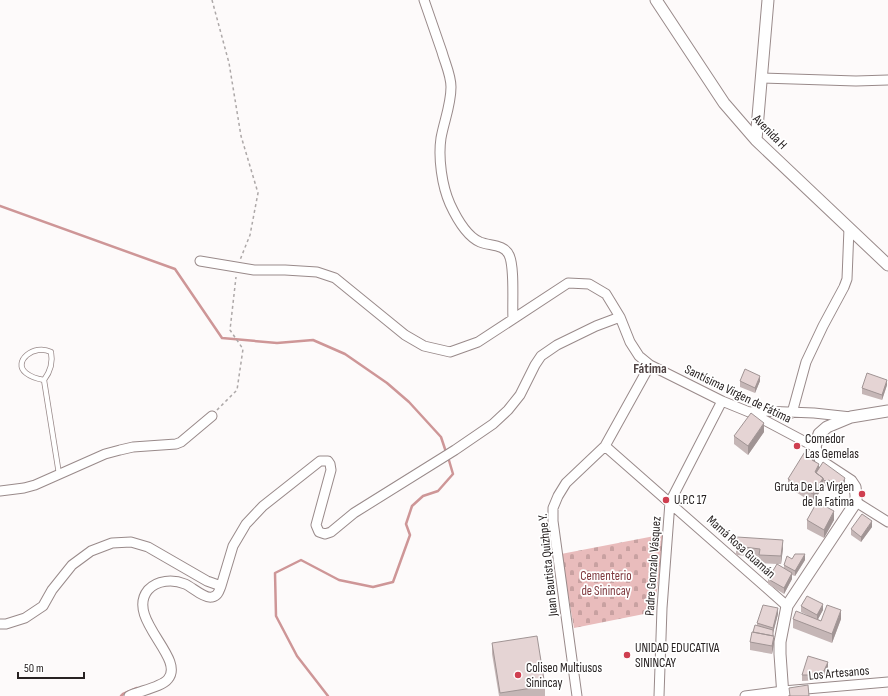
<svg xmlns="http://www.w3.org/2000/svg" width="888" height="696" font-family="'Sofia Sans Condensed',sans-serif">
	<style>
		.cemetery { fill: url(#cemetery-stones) }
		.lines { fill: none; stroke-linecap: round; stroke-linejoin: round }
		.stream { stroke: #ce9697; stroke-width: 2.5 }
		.service-casing { stroke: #998a8a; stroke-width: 6 }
		.minor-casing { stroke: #998a8a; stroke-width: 11 }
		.tertiary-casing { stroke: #998a8a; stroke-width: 13 }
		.path { stroke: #ada8a8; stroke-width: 1.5; stroke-dasharray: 3 3; stroke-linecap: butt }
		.service { stroke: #fff; stroke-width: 4.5 }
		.minor { stroke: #fff; stroke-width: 9 }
		.tertiary { stroke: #fff; stroke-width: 11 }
		.wall { fill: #c5b6b6 }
		.shaded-wall { fill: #a09494 }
		.building { fill: #e5d4d4; stroke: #a09494 }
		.poi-dot { fill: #cf3f50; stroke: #fff; stroke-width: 1.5 }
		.labels { text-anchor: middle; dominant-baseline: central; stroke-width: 3.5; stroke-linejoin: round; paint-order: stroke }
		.street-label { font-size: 13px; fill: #282222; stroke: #fff }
		.poi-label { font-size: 13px; fill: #282222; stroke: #fff; text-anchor: start }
		.park-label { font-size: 13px; fill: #7e383d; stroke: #fff }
		.neighbourhood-label { font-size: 14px; font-weight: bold; fill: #514444; stroke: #fff }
	</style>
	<defs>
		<pattern id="cemetery-stones" width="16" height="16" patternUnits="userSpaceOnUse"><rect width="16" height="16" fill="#e9bcbc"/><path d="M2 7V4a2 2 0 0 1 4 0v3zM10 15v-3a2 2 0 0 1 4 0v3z" fill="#c8a1a1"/></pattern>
	</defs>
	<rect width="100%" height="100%" fill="#fdfafa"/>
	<path class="cemetery" d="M 665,534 L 654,612 L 574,628 L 561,554 Z"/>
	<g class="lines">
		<path class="stream" d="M 0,206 L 175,269 L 222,338 L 277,343 L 313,340 L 345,354 L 387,383 L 409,402 L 441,437 L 446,452
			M 121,696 L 123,694 L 137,688
			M 328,696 L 297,656 L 276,616 L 275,573 L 301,560 L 339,580 L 373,587 L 393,582 L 410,535 L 406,524 L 412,506 L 423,496 L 438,491 L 453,474 L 448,457"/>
		<g class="service-casing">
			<path id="service" d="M 44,380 C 38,379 31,377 26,373 C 12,362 34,343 51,352 C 53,362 50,372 44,380 L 59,474"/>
		</g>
		<g class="minor-casing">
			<path id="minor" d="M 424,0 C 430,17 436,35 442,52 C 445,63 451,75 451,87 C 451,105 444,121 441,138 C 438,158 442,186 450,204 C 456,217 466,236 480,242 C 490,246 504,244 509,255 C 515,267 512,304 513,319
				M 761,78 L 856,81 L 888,80
				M 200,261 L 254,270 L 285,270 L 317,272 L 335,278 L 405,335 L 424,346 L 450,352 L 478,342 L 568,283 L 589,284 L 606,294 L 620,317
				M 749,412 L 760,411 L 814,413 L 851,417
				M 792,413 L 806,362 L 823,326 L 844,287 L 847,279 L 849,228
				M 605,446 L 787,606
				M 0,491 L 24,488 L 35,485 L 105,454 L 120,450 L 133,447 L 176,444 L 181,442 L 212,416
				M 856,502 L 888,522
				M 0,624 L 6,624 L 25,618 L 43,606 L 52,590 L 72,565 L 91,551 L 112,543 L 131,542 L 148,547 L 207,581 L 221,586 L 233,546 L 246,524 L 263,506 L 320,461 L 328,461 L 330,464 L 331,470 L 316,525 L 319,532 L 325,534 L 331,532 L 354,513 L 455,450 L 493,424 L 508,410 L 520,395 L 535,365 L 541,356 L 557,345 L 596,326 L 620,317 L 630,342 L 639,356 L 650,365 L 722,401 L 749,412 L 815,447
				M 129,696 C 139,691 162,687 168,679 C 186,658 125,618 148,590 C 157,580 173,579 185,584 C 192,587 205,599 212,597 C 218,596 219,591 221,586
				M 577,696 L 553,521 L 553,508 L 558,496 L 566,483 L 605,446 L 650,365
				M 659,696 L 662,608 L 670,502 L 722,401
				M 745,696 L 783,691 L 888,682"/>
		</g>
		<g class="tertiary-casing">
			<path id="tertiary" d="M 656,0 L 724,103 L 756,140 L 888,265
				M 756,140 L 768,0
				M 783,696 L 780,654 L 780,642 L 787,606 L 856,502 L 856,495 L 855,487 L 851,481 L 819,460 L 815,447 L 819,434 L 827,427 L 851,417 L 888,411"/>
		</g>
		<path class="path" d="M 212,0 L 229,63 L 241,136 L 258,193 L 250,235 L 240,260
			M 217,410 L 237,390 L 243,349 L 230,330 L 236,277"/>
		<use href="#service" class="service"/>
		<use href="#minor" class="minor"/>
		<use href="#tertiary" class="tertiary"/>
	</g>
	<path class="wall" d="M 740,381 L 760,381 L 755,393 L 740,387 Z
		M 887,385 L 882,400 L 862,394 L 862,388 Z
		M 764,432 L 748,455 L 734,444 L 734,436 Z
		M 815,461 L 819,467 L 845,484 L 841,493 L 828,485 L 827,487 L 825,486 L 824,487 L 823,486 L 813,503 L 788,487 L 788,479 Z
		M 807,520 L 834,520 L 824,538 L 807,529 Z
		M 872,527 L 861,542 L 851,535 L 851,529 Z
		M 736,546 L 783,548 L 781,564 L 777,564 L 784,568 L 784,565 L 792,559 L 805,560 L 795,576 L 792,575 L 792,579 L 784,594 L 768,584 L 768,579 L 777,564 L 759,563 L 759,557 L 736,555 Z
		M 801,606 L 823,610 L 818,619 L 821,621 L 841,619 L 832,643 L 793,628 L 793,619 L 807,615 L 801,612 Z
		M 778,614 L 773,633 L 774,644 L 772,654 L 750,650 L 750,642 L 753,632 L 757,626 L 757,623 Z
		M 492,643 L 545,686 L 545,696 L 499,696 L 492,654 Z
		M 828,667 L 822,680 L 802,681 L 802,675 Z"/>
	<path class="shaded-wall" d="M 760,376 L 760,381 L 755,393 L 755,388 Z
		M 887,380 L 887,385 L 882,400 L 882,395 Z
		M 764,423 L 764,432 L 748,455 L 748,446 Z
		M 815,455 L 815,464 L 812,460 Z
		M 819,464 L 819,472 L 817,477 L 815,472 Z
		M 823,478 L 823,486 L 813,503 L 813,494 Z
		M 845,478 L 845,484 L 841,493 L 841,487 Z
		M 828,480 L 828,485 L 827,487 L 827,482 Z
		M 834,511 L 834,520 L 824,538 L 824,530 Z
		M 872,521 L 872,527 L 861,542 L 861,537 Z
		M 783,540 L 783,548 L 781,564 L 781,556 Z
		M 805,554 L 805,560 L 795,576 L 795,571 Z
		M 792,573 L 792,579 L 784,594 L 784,588 Z
		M 823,604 L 823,610 L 817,621 L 817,615 Z
		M 778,608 L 778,614 L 773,633 L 772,644 L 773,628 Z
		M 841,610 L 841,619 L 832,643 L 832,634 Z
		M 774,636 L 774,644 L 772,654 L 772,646 Z
		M 828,662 L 828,667 L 822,680 L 822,675 Z"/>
	<path class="building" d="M 745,369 L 760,376 L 755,388 L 740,381 Z
		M 867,373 L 887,380 L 882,395 L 862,388 Z
		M 751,413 L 764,423 L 748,446 L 734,436 Z
		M 806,450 L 815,455 L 812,460 L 819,464 L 815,472 L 823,478 L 813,494 L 788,479 Z
		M 823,462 L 845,478 L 841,487 L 828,480 L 827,482 L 825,480 L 824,481 L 823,478 L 816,473 Z
		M 817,502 L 834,511 L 824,530 L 807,520 Z
		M 862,514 L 872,521 L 861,537 L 851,529 Z
		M 737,537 L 783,540 L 781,556 L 759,555 L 760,549 L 736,546 Z
		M 795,554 L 805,554 L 795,571 L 784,565 L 787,556 L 792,559 Z
		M 777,564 L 792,573 L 784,588 L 768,579 Z
		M 807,596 L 823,604 L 817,615 L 801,606 Z
		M 763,605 L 778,608 L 773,628 L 757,623 Z
		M 827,605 L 841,610 L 832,634 L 793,619 L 796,611 L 821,621 Z
		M 755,625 L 773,630 L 773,636 L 753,632 Z
		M 752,632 L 774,636 L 772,646 L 750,642 Z
		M 537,636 L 545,686 L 500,693 L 492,643 Z
		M 808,656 L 828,662 L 822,675 L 802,675 Z
		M 808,685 L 809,696 L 790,696 L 789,688 Z"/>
	<g class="poi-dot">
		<circle cx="797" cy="446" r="4"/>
		<circle cx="862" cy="494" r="4"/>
		<circle cx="666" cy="500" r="4"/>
		<circle cx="627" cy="655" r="4"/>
		<circle cx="518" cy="675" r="4"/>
	</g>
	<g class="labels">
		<g class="street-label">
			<text transform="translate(770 132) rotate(46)">Avenida H</text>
			<text transform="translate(738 394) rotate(26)">Santísima Virgen de Fátima</text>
			<text transform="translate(741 547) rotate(42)">Mamá Rosa Guamán</text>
			<text transform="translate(548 565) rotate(-96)">Juan Bautista Quizhpe Y.</text>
			<text transform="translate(653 566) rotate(-86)">Padre Gonzalo Vásquez</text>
			<text transform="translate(839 673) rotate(-5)">Los Artesanos</text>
		</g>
		<g class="poi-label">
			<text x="805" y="439">Comedor<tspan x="805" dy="15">Las Gemelas</tspan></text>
			<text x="854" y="487" text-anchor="end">Gruta De La Virgen<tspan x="854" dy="15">de la Fatima</tspan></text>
			<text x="674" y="500">U.P.C 17</text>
			<text x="635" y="648">UNIDAD EDUCATIVA<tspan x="635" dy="15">SININCAY</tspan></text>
			<text x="526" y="668">Coliseo Multiusos<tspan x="526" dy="15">Sinincay</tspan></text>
		</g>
		<g class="park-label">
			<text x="606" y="576">Cementerio<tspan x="606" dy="15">de Sinincay</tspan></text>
		</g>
		<g class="neighbourhood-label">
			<text x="650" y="368">Fátima</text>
		</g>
	</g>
	<path d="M18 672v6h66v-6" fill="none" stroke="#282222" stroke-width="2"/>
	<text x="24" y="672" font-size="12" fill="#282222" stroke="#ffffff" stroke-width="3" paint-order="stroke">50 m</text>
</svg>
